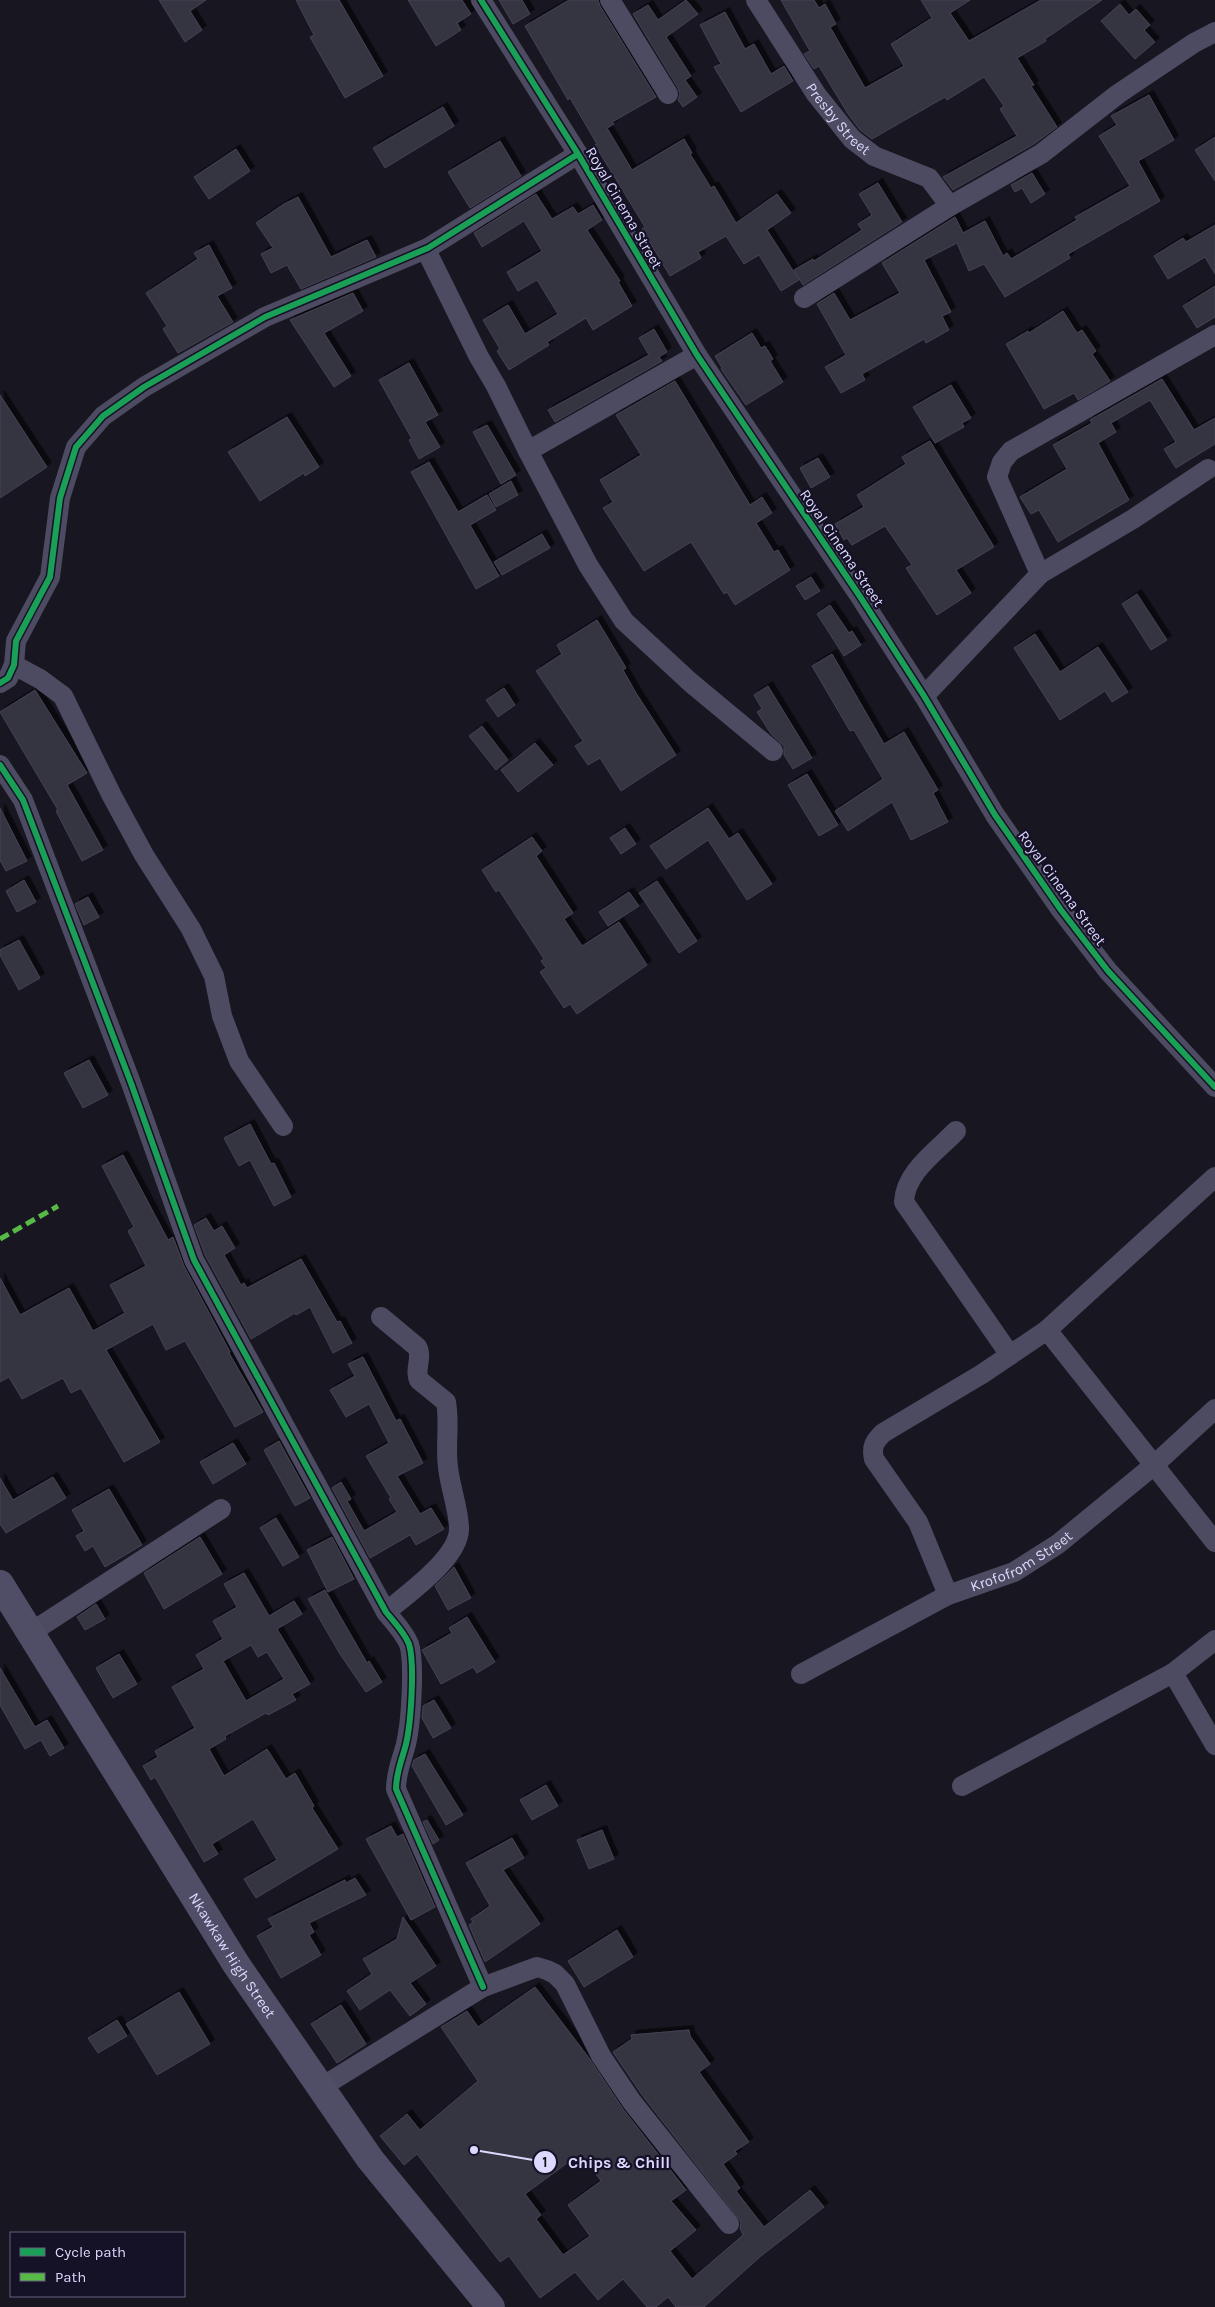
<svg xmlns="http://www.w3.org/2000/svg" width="1215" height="2307" font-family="Karla,sans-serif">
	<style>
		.building { fill: #363443; stroke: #454154; fill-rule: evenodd; filter: url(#shadow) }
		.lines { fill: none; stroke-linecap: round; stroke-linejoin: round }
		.minor { stroke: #4d4b62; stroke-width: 20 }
		.secondary { stroke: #504e67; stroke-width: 28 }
		.quiet { stroke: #58b947; stroke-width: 5; stroke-dasharray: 10 5; stroke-linecap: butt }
		.cycleway-casing { stroke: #151126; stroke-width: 9 }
		.cycleway { stroke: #1a9f57; stroke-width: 6 }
		.labels { text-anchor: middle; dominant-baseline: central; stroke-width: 4.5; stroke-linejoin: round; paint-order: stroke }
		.street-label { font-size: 15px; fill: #ddd8fd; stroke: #151126 }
		.leader { fill: none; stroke: #ddd8fd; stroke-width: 2 }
		.callout-dot { fill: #ddd8fd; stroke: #151126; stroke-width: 2 }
		.mark-label { font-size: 15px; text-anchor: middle; font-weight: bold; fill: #111 }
		.callout-label { font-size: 16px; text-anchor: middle; font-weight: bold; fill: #ddd8fd; stroke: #151126; stroke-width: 4.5; stroke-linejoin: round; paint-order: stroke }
	</style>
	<defs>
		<filter id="shadow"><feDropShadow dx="4.5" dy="-4.5" stdDeviation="0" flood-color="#0009"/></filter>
	</defs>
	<rect width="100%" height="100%" fill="#181621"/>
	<path class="building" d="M 159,0 L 206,0 L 190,11 L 202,30 L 185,42 Z
		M 296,0 L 339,0 L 383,76 L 345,98 L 310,37 L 314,35 Z
		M 408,0 L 462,0 L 471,14 L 457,23 L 461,30 L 436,46 Z
		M 499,0 L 522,0 L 530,14 L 513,24 Z
		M 569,0 L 598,0 L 600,6 L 656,97 L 612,122 L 614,124 L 607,128 L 632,170 L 684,139 L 692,153 L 690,154 L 711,188 L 714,186 L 736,223 L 777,194 L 791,213 L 767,230 L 799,280 L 781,291 L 759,255 L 744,264 L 726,236 L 698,252 L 701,258 L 670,276 L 642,229 L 645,227 L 595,145 L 597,144 L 570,98 L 568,100 L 525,26 Z
		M 686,0 L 698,14 L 666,37 L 691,76 L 685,80 L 697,97 L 683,107 L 678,100 L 680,94 L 678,88 L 633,14 L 648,5 L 658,20 Z
		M 781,0 L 814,0 L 819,8 L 825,4 L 836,24 L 830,27 L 865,88 L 904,66 L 891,44 L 932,18 L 921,0 L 970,0 L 950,13 L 969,41 L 1041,0 L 1102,0 L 1045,39 L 1046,41 L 1017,58 L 1034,85 L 1031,86 L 1057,127 L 1034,144 L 953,190 L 943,177 L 1017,136 L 1000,109 L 1004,106 L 984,77 L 947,100 L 945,97 L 872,139 L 860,130 L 848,114 L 819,66 L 814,69 L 804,54 L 810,51 Z
		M 1120,4 L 1129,15 L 1136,9 L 1150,25 L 1144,30 L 1155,42 L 1135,59 L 1101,21 Z
		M 725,12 L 745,49 L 754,44 L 771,74 L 784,66 L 793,81 L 741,112 L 714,67 L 721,64 L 700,25 Z
		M 1149,95 L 1174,140 L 1138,161 L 1160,201 L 1068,254 L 1070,258 L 1005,297 L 984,264 L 969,271 L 957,243 L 924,260 L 951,312 L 942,316 L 949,330 L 926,343 L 924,339 L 862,374 L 865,380 L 841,393 L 825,367 L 846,355 L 817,304 L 834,293 L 850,320 L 900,293 L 882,263 L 955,217 L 963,233 L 985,221 L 1003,256 L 1007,253 L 1011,259 L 1077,220 L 1075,217 L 1130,186 L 1099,136 L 1117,125 L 1111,116 Z
		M 443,107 L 454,126 L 385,168 L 373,148 Z
		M 1215,137 L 1215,181 L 1195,150 Z
		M 500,141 L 521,176 L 470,208 L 448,172 Z
		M 236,149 L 250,171 L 209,199 L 194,177 Z
		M 1032,173 L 1045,194 L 1031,203 L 1022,188 L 1015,192 L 1011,185 Z
		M 878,183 L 902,222 L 803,285 L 794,270 L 813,259 L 814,261 L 862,230 L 858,224 L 872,215 L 859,194 Z
		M 536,194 L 552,219 L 573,207 L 578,214 L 593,205 L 602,220 L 587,230 L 620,281 L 618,282 L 632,306 L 593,330 L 586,318 L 547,342 L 549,345 L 509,370 L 497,351 L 500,349 L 483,320 L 508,305 L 525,334 L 558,314 L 537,280 L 518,291 L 507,272 L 542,251 L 524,221 L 482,247 L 474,233 Z
		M 298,197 L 331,257 L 367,240 L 376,257 L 301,289 L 287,265 L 271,273 L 261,254 L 273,248 L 256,223 L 284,204 Z
		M 1215,225 L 1215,274 L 1205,257 L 1168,279 L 1154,256 L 1183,238 L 1186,242 Z
		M 209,245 L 232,288 L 217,296 L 233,322 L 178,353 L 163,329 L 167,326 L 146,293 L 198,259 L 194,253 Z
		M 1215,286 L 1215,317 L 1197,328 L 1183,306 Z
		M 353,293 L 363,311 L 324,333 L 351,376 L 334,387 L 290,320 Z
		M 1063,311 L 1077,333 L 1082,330 L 1096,351 L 1092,354 L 1110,381 L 1078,400 L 1074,393 L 1044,409 L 1006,344 L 1028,331 L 1029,333 Z
		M 654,329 L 667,352 L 659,357 L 662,361 L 555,422 L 548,410 L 649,355 L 639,338 Z
		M 752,333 L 761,348 L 765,346 L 773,359 L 770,361 L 783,382 L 746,405 L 721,369 L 722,368 L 715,356 Z
		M 409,363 L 438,415 L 425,422 L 440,447 L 419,459 L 409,440 L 412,439 L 379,380 Z
		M 1162,379 L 1194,430 L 1215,418 L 1215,444 L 1176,468 L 1164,449 L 1176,442 L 1150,400 L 1111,423 L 1116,432 L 1098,443 L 1129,500 L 1058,542 L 1039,510 L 1031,514 L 1020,497 L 1067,469 L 1053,445 L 1092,423 L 1090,420 Z
		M 675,381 L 750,505 L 762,497 L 772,513 L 756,523 L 774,552 L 778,550 L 790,570 L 735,605 L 727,592 L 724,594 L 691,542 L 644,571 L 603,508 L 613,502 L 600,480 L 641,455 L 616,415 Z
		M 951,385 L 971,418 L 962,423 L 964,427 L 935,443 L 913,407 Z
		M 0,395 L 47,467 L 0,498 Z
		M 287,417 L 319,467 L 305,476 L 304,473 L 260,501 L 228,452 Z
		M 487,425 L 516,475 L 501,484 L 473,432 Z
		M 930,441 L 994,547 L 956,570 L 971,593 L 937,615 L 906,568 L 912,565 L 885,526 L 852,545 L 847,538 L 844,540 L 835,524 L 864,507 L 857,495 L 906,464 L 902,457 Z
		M 818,458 L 830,477 L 811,488 L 800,468 Z
		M 429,462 L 458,512 L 487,495 L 496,510 L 470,525 L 499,576 L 476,589 L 411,472 Z
		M 511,481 L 518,495 L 496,507 L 489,494 Z
		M 542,534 L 550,548 L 502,575 L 494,562 Z
		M 811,577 L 820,591 L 805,600 L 796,586 Z
		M 1137,594 L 1167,640 L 1151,650 L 1122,604 Z
		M 830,605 L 849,633 L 852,631 L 861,645 L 844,656 L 817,614 Z
		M 597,620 L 626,668 L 623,670 L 636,693 L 676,755 L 621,791 L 600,758 L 588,765 L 575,746 L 583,741 L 536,671 L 562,654 L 557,645 Z
		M 1035,634 L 1060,672 L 1098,647 L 1128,692 L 1112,702 L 1105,691 L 1060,720 L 1014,648 Z
		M 832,654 L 884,744 L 904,732 L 938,790 L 933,793 L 948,822 L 911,840 L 892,802 L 848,831 L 835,811 L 883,779 L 854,730 L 850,731 L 812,666 Z
		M 768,686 L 812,758 L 793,769 L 784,755 L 784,746 L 771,734 L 757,712 L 762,709 L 754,695 Z
		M 504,688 L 515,705 L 498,717 L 486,700 Z
		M 35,690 L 87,773 L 67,785 L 103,850 L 82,861 L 56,811 L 58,810 L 0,712 Z
		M 482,726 L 508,760 L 496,770 L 469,736 Z
		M 535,743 L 553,765 L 518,792 L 501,770 Z
		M 807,774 L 838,825 L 819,836 L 788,785 Z
		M 0,808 L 27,861 L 6,871 L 0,860 Z
		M 708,808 L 729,839 L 738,833 L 772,884 L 747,900 L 708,840 L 666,869 L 650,846 Z
		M 625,828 L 636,844 L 621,854 L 610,838 Z
		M 532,837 L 542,851 L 536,856 L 573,913 L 564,919 L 582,946 L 619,922 L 647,965 L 577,1014 L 570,1004 L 564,1008 L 540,972 L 546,968 L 541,961 L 544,959 L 499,890 L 496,892 L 482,870 Z
		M 24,880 L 36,902 L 17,912 L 6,891 Z
		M 657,881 L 697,941 L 679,953 L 639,893 Z
		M 629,892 L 639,906 L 608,926 L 599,912 Z
		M 88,897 L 99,917 L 84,925 L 75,904 Z
		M 19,940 L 40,978 L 19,990 L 0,955 L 0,950 Z
		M 89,1060 L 108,1095 L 83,1108 L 64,1073 Z
		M 250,1124 L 271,1164 L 274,1163 L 291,1197 L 274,1206 L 250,1160 L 239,1166 L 224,1138 Z
		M 123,1155 L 168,1240 L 173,1237 L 184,1266 L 230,1352 L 229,1353 L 263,1412 L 235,1427 L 185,1341 L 166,1350 L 153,1324 L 106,1350 L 160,1442 L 124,1462 L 81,1388 L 71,1393 L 63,1378 L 22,1399 L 9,1377 L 0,1382 L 0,1278 L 20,1315 L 69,1288 L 93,1331 L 125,1313 L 110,1285 L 146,1266 L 128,1231 L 134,1227 L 102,1166 Z
		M 206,1218 L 214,1231 L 222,1226 L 235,1248 L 224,1255 L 241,1285 L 244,1283 L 247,1288 L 301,1259 L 337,1322 L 340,1321 L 352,1343 L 333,1353 L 310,1307 L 296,1315 L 295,1313 L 251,1339 L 205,1255 L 194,1225 Z
		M 363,1357 L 396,1421 L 400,1419 L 423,1463 L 397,1476 L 420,1514 L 431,1508 L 444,1529 L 416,1545 L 410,1535 L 370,1558 L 332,1488 L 341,1482 L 351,1499 L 347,1501 L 364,1531 L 397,1512 L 389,1499 L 391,1498 L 366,1456 L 389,1443 L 369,1404 L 346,1417 L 330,1390 L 355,1376 L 348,1364 Z
		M 279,1441 L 310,1498 L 295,1506 L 264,1450 Z
		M 233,1443 L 246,1464 L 213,1484 L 200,1462 Z
		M 53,1477 L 66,1498 L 6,1533 L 0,1524 L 0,1478 L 13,1500 Z
		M 109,1489 L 142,1545 L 105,1567 L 93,1546 L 85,1551 L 76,1536 L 84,1531 L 72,1510 Z
		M 276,1518 L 299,1557 L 283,1566 L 260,1528 Z
		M 200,1537 L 222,1574 L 164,1609 L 144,1573 Z
		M 332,1537 L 354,1579 L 328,1592 L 307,1550 Z
		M 454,1567 L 471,1598 L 448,1610 L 435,1586 Z
		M 244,1573 L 269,1616 L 294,1601 L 302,1614 L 277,1629 L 310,1684 L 292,1694 L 296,1700 L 268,1715 L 266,1713 L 225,1736 L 226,1739 L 209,1749 L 224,1776 L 267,1749 L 286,1779 L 295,1773 L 314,1806 L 312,1808 L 338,1849 L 256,1898 L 244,1879 L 277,1860 L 253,1819 L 212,1844 L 218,1854 L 204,1862 L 155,1777 L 151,1780 L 143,1766 L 158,1757 L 155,1751 L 195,1728 L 172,1687 L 204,1669 L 196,1655 L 223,1639 L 213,1621 L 237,1607 L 224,1584 ZM 251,1645 L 258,1657 L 267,1652 L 284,1679 L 246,1701 L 223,1661 Z
		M 325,1590 L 367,1663 L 369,1661 L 382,1682 L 366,1692 L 340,1654 L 308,1599 Z
		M 96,1604 L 105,1619 L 85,1630 L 77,1617 Z
		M 467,1617 L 495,1662 L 477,1673 L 473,1667 L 441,1684 L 422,1650 L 452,1633 L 449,1628 Z
		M 119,1654 L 137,1684 L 113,1698 L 96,1668 Z
		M 0,1668 L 35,1727 L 47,1720 L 64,1748 L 50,1756 L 41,1740 L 25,1749 L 0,1705 Z
		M 434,1700 L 451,1728 L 433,1738 L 422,1718 L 423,1706 Z
		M 425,1754 L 463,1815 L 446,1825 L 412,1766 L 414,1760 Z
		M 546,1785 L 558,1806 L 532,1820 L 520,1800 Z
		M 427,1820 L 439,1840 L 433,1844 L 423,1822 Z
		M 391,1826 L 397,1837 L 403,1834 L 435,1907 L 411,1920 L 366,1839 Z
		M 602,1830 L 614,1859 L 589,1869 L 577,1840 Z
		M 512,1838 L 524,1858 L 503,1870 L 540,1924 L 485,1962 L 469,1925 L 473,1922 L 471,1919 L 490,1906 L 466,1863 Z
		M 355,1878 L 366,1895 L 309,1923 L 314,1932 L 309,1935 L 321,1955 L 281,1978 L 257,1936 L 273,1927 L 268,1919 L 345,1880 L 346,1883 Z
		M 403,1917 L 436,1966 L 410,1983 L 426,2004 L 410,2016 L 390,1990 L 360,2010 L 347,1991 L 372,1974 L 363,1959 L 397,1939 Z
		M 617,1930 L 633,1957 L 584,1987 L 568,1961 Z
		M 535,1987 L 589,2058 L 623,2109 L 686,2190 L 671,2201 L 696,2230 L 670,2251 L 692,2279 L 743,2235 L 740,2228 L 741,2222 L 642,2095 L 613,2052 L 632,2039 L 631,2035 L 689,2030 L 690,2036 L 710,2064 L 699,2072 L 749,2142 L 735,2151 L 737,2154 L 723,2164 L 740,2188 L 736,2191 L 764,2227 L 810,2190 L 824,2207 L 761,2256 L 704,2307 L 676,2307 L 668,2297 L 656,2307 L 647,2307 L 623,2279 L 598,2300 L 575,2272 L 540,2298 L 509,2256 L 500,2262 L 417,2154 L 404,2165 L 380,2136 L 407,2114 L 420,2130 L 478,2081 L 441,2027 L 467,2011 L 478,2027 ZM 581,2153 L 601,2181 L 568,2205 L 590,2236 L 563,2255 L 536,2219 L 541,2215 L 525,2194 Z
		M 179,1992 L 210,2044 L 157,2075 L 126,2024 Z
		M 341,2005 L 366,2044 L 337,2063 L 311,2024 Z
		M 117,2020 L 127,2036 L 98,2053 L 88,2038 Z"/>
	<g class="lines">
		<g class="minor">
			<path d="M 481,0 L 578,154 L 697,355 L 859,595 L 924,696 L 995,815 L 1061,910 L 1108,971 L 1215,1087"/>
			<path d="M 610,0 L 668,94"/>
			<path id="s1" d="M 756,0 L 816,94 L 852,139 L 874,156 L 929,178 L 950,206"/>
			<path d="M 428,248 L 429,256 L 479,357 L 496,386 L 528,451 L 697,355"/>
			<path d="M 804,298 L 950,206 L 1041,154 L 1118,94 L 1194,43 L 1215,32"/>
			<path d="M 528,451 L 588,565 L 624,621 L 690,682 L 773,751"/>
			<path d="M 1040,574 L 997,477 L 1002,462 L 1011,451 L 1215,335"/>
			<path d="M 14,665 L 40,679 L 63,696 L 112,796 L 144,855 L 191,929 L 214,976 L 222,1016 L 239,1061 L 283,1126"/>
			<path d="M 0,683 L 8,678 L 14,665 L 16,641 L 50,577 L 60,498 L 76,447 L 103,416 L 144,387 L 265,317 L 428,248 L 578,154"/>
			<path d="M 924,696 L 1040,574 L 1133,519 L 1208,469"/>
			<path d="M 0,765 L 23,800 L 131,1083 L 194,1260 L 386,1612 C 394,1622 404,1632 409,1644 C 415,1663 411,1723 406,1744 C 402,1760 396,1772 396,1789 L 483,1987"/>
			<path d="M 956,1131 C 937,1151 905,1172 904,1202 L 1010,1355"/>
			<path d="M 381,1317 L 417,1347 C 423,1357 414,1370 419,1380 L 446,1402 C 450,1424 445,1445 448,1467 C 450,1487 458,1507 459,1527 C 461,1557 407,1594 386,1612"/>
			<path d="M 1047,1330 L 1215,1542"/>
			<path d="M 948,1595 L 918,1522 L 874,1459 C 871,1446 875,1441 883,1433 L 982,1374 L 1047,1330 L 1215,1177"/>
			<path d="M 30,1633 L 221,1509"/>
			<path d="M 1173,1673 L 1215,1745"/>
			<path id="s2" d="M 801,1674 L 948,1595 L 1014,1572 L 1058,1544 L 1153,1466 L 1215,1409"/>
			<path d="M 962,1786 L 1173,1673 L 1215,1640"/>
			<path d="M 320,2088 L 483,1987 L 537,1967 L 547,1970 L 555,1974 L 565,1984 L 601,2056 L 632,2102 L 729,2224"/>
		</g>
		<path class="secondary" id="s3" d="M 0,1584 L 236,1964 L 370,2159 L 491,2307"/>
		<path class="quiet" d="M 0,1239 L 58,1206"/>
		<g class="cycleway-casing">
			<path id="cycleway" d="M 481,0 L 578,154 L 697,355 L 859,595 L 924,696 L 995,815 L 1061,910 L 1108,971 L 1215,1087
				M 0,683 L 8,678 L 14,665 L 16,641 L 50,577 L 60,498 L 76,447 L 103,416 L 144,387 L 265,317 L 428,248 L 578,154
				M 0,765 L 23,800 L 131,1083 L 194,1260 L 386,1612 C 394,1622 404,1632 409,1644 C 415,1663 411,1723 406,1744 C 402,1760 396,1772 396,1789 L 483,1987"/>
		</g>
		<use href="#cycleway" class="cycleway"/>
	</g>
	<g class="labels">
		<g class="street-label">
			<text stroke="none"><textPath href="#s1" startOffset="145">Presby Street</textPath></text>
			<text transform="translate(624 208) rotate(60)">Royal Cinema Street</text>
			<text transform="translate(842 548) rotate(56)">Royal Cinema Street</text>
			<text transform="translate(1062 888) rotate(54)">Royal Cinema Street</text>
			<text stroke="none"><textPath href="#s2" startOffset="248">Krofofrom Street</textPath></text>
			<text stroke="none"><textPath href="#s3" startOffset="438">Nkawkaw High Street</textPath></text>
		</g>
	</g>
	<path class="leader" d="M474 2150L545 2162"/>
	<g class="callout-dot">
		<circle cx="474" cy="2150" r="5"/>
		<circle cx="545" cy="2162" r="12"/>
	</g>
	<g class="mark-label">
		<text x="545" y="2167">1</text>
	</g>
	<g class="callout-label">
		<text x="619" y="2168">Chips &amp; Chill</text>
	</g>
	<rect x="10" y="2232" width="175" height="65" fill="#151126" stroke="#65617c"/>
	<rect x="20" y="2248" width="25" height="8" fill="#1a9f57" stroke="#65617c"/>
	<text x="55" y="2257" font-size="15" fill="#ddd8fd">Cycle path</text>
	<rect x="20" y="2273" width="25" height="8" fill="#58b947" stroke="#65617c"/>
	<text x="55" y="2282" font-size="15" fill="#ddd8fd">Path</text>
</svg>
